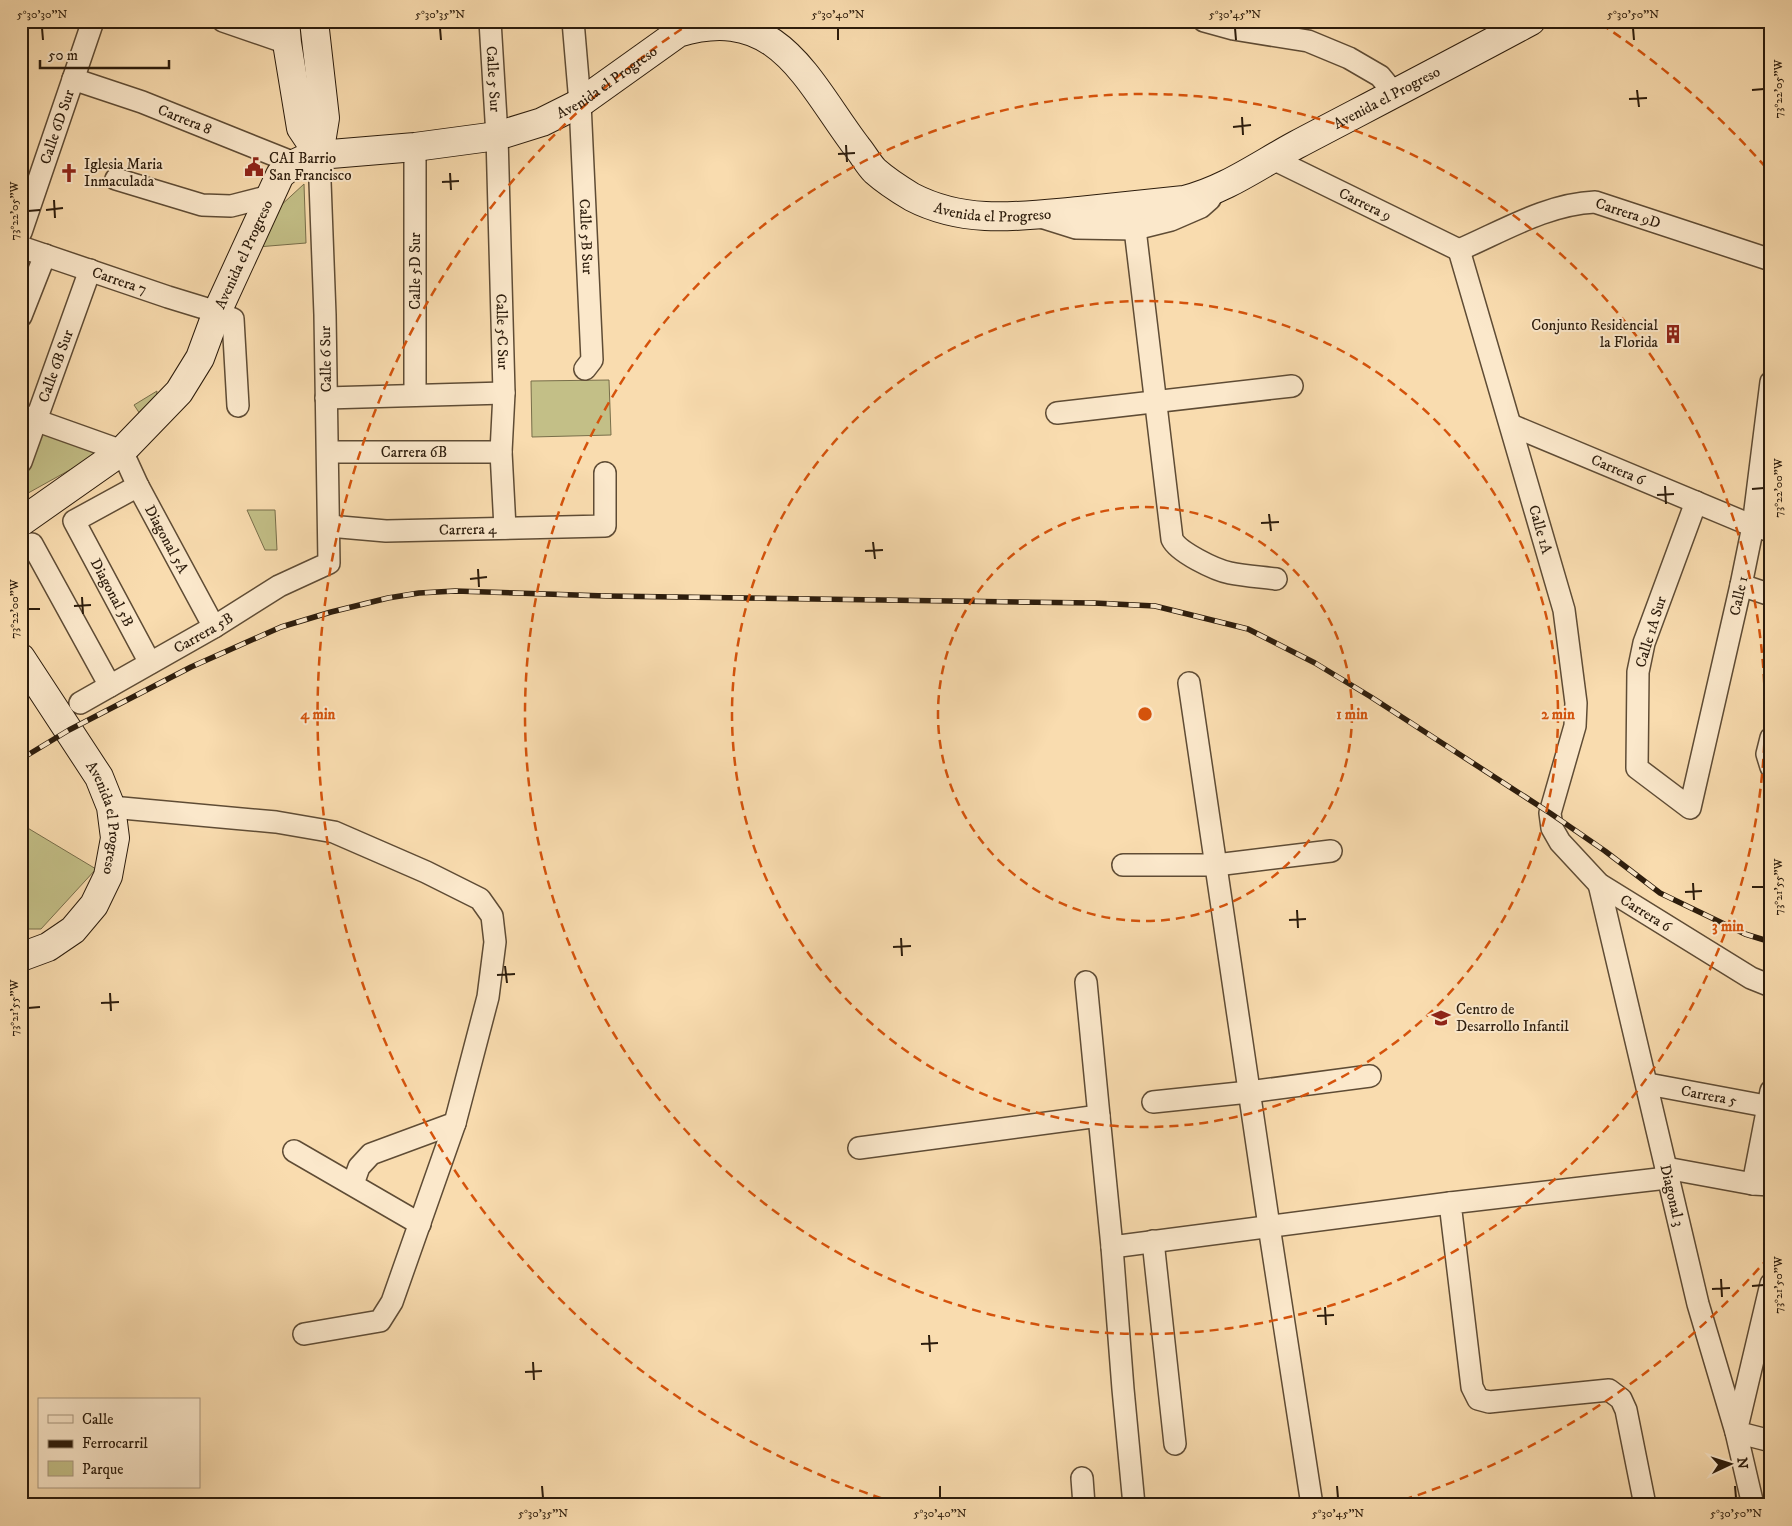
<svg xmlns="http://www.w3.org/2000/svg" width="1792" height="1526" font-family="'IM FELL DW Pica',serif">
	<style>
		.green { fill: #c3bf87; stroke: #786e4a }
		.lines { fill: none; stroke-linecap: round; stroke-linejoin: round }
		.minor-casing { stroke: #5f4c35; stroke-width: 24 }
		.secondary-casing { stroke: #2c1c0c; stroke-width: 30 }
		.minor { stroke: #fbe8cb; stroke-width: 21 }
		.secondary { stroke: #fbe8cb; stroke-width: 28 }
		.rail-casing { stroke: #2c1c0c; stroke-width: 5.5 }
		.rail { stroke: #fbe8cb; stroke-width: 4; stroke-dasharray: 11; stroke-linecap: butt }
		.ticks { fill: none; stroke: #2c1c0c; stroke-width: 2 }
		.ring { fill: none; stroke: #d5530c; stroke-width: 2.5; stroke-dasharray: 9 6 }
		.labels { text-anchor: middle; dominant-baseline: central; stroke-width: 4; stroke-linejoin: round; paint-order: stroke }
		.street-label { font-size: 15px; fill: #2c1c0c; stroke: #fbe8cb }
		.poi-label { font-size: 15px; fill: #2c1c0c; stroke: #fbe8cb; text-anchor: start }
		.centre { fill: #d5530c; stroke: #fbe8cb; stroke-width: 2.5 }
		.ring-label { font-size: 15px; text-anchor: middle; font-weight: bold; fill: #d5530c; stroke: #fbe8cb; stroke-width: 4; stroke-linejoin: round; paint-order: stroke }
		.neatline { fill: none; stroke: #2c1c0c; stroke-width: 2 }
		.ticks-label { font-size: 12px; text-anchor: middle; fill: #2c1c0c }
	</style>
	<rect width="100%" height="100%" fill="#f9dcaf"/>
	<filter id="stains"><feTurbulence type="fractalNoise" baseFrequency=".004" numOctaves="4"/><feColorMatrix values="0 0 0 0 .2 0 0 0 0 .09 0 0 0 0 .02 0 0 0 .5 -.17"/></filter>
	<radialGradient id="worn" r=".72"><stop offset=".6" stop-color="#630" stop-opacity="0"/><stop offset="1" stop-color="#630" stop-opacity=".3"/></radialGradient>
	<path class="green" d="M 304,184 L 306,243 L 257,247 L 278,208 Z
		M 609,380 L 611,435 L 532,437 L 531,381 Z
		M 157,391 L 155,408 L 144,420 L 134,405 Z
		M 39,433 L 102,452 L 21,497 L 21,485 Z
		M 247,510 L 275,510 L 277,550 L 265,550 Z
		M 21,824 L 96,869 L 41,929 L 21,929 Z"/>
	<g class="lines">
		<g class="minor-casing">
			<g id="minor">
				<path d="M 223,21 L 287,43"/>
				<path id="s1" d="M 490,21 L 497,136 L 504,393 L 501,452 L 505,528"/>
				<path id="s2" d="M 573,21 L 580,103 L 592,360 L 585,369"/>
				<path d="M 1204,21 L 1233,29 L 1308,41 L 1349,58 L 1380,76 L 1394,93"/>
				<path id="s3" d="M 73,79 L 142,102 L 294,163"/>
				<path d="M 415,147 L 415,395"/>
				<path id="s4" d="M 1271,158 L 1459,250"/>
				<path d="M 116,179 L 202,205 L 231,206 L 270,196"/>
				<path d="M 1041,217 L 1076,228 L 1135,229 L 1171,220 L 1201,207 L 1210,199"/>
				<path d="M 1135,229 L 1172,539 C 1178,552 1215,570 1230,573 C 1245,576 1261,577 1276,579"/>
				<path id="s5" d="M 21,232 L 93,21"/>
				<path id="s6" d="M 21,247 L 168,297 L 217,312 L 233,319 L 238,406"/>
				<path id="s7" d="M 1459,250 L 1564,610 L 1576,703 L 1575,726 L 1550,813 L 1552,828 L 1560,842 L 1599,884 L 1751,978 L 1771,986"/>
				<path id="s8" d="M 1459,250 C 1503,231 1547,204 1595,202 L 1771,260"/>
				<path d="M 21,316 L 45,255"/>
				<path d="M 326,398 L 504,393"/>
				<path d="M 1057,413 L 1292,386"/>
				<path id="s9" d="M 21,415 L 122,451 L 138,486 L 214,627"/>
				<path id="s10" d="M 1511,425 L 1753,526 L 1771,531"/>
				<path id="s11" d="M 328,452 L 501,452"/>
				<path id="s12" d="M 21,462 L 90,270"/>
				<path id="s13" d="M 138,486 L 74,521 L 150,663"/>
				<path id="s14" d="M 1696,502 L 1644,643 L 1638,672 L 1637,768 L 1690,808 L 1741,585 L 1753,526 L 1771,382"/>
				<path id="s15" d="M 329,526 L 386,531 L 605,526 L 605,473"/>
				<path d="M 32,544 L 110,686"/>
				<path d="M 1741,585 L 1771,595"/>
				<path d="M 1189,683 L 1269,1226 L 1312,1505"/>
				<path id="s16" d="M 80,703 L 214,627 L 279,586 L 329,563 L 325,315 L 319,155"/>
				<path d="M 1771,738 L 1767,754 L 1771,767"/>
				<path d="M 111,807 L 276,822 L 334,832 L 426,872 L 480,899 L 492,916 L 495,942 L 488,997 L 455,1123 L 371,1154 L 359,1167 L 353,1184"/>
				<path d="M 1123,865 L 1216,865 L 1331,851"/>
				<path id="s17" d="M 1599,884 L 1698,1304 L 1736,1432 L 1753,1505"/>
				<path d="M 1086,982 L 1099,1116"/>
				<path id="s18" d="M 1648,1084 L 1771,1107"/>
				<path d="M 1153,1102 L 1249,1092 L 1370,1076"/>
				<path d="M 859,1148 L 1099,1116 L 1112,1247 L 1450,1203"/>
				<path d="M 294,1151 L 420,1224"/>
				<path d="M 1666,1168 L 1753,1184 L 1771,1185"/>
				<path d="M 1753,1184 L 1771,1091"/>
				<path d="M 1153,1241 L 1175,1444"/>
				<path d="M 1112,1247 L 1123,1389 L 1134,1505"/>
				<path d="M 1771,1284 L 1736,1432 L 1771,1441"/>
				<path d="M 304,1334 L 380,1321 L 392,1302 L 455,1123"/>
				<path d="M 1082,1478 L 1084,1505"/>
				<path d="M 1645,1505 L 1626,1410 L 1621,1399 L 1609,1390 L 1489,1402 L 1478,1399 L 1472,1387 L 1450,1203 L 1667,1178"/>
			</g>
		</g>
		<g class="secondary-casing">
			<g id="secondary">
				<path d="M 285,21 L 287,43 L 301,128 L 319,155"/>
				<path d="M 314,21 L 325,118 L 319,155"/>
				<path id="s19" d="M 21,522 L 122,451 L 179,392 L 200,358 L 217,312 L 280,175 C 294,163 301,159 319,155 L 415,147 L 497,136 L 542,122 L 580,103 L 678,33 C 778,2 807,81 857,147 C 863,154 868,164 875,171 C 884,179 902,191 912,197 C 966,225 1021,216 1079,211 C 1114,207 1149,204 1184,200 C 1225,190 1259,165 1296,145 C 1374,104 1453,63 1531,21"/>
				<path id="s20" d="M 21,658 L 99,777 L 111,807 L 115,838 L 108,876 L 94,905 L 73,930 L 48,947 L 21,957"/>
			</g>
		</g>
		<use href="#minor" class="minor"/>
		<use href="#secondary" class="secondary"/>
		<g class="rail-casing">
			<path id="rail" d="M 21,759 L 69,730 L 191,667 L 281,627 L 331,612 L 388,598 L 419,593 L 455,591 L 606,596 L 1094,603 L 1155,606 L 1248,629 L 1315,663 L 1371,697 L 1550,813 L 1605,851 L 1660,893 L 1745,934 L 1771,942"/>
		</g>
		<use href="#rail" class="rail"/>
	</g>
	<path class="ticks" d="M 42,28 L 43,40M 440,28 L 441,40M 838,28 L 838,40M 1235,28 L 1236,40M 1633,28 L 1634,40M 1637,90 L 1639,107M 1752,90 L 1764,89M 1629,99 L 1647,98M 1242,117 L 1243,135M 1233,127 L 1251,125M 846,145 L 847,162M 838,154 L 855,153M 450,173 L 451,190M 442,182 L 459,181M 54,200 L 55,218M 46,210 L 63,208M 28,211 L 40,210M 1665,486 L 1666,504M 1752,489 L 1764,488M 1657,495 L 1674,494M 1269,514 L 1271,531M 1261,523 L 1279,522M 873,542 L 875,559M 865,551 L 883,550M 478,569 L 479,587M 470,579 L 487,577M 82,597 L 83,614M 74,606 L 91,605M 28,609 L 40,609M 1693,883 L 1694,900M 1752,887 L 1764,887M 1685,892 L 1702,891M 1297,910 L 1298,928M 1289,920 L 1306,919M 901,938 L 902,956M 893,947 L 911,946M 505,966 L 507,983M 497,975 L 515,974M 110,993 L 111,1011M 101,1003 L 119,1002M 28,1008 L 40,1007M 1721,1279 L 1722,1297M 1752,1286 L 1764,1285M 1712,1289 L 1730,1288M 1325,1307 L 1326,1325M 1317,1316 L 1334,1315M 929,1335 L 930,1352M 921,1344 L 938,1343M 533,1362 L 534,1380M 525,1372 L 542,1371M 542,1486 L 543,1498M 940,1486 L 940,1498M 1337,1486 L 1338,1498M 1735,1486 L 1736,1498"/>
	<g class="ring">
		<circle cx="1145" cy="714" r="207"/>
		<circle cx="1145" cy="714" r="413"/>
		<circle cx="1145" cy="714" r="620"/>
		<path d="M1769 1257A827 827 0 0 1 1394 1503M896 1503A827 827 0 0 1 689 24M1601 24A827 827 0 0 1 1769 171"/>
	</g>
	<defs>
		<g id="civic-bare" transform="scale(1.5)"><path d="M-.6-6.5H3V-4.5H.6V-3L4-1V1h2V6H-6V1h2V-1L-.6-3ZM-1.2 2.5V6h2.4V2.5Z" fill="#8f2418" stroke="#fbe8cb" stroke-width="2.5" paint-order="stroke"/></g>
		<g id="church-bare" transform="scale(1.5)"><path d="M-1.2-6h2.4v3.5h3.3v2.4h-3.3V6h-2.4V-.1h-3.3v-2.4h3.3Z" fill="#8f2418" stroke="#fbe8cb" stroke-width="2.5" paint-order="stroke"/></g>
		<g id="building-bare" transform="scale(1.5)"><path d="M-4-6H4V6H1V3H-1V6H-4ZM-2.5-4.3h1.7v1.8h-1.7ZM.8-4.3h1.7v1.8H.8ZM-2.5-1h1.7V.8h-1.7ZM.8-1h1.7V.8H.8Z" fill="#8f2418" stroke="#fbe8cb" stroke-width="2.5" paint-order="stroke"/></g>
		<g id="school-bare" transform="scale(1.5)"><path d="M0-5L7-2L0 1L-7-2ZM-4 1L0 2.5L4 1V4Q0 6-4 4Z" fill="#8f2418" stroke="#fbe8cb" stroke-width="2.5" paint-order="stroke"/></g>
	</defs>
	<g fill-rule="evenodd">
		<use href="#civic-bare" x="254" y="167"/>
		<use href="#church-bare" x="69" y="173"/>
		<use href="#building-bare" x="1673" y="334"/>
		<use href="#school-bare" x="1441" y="1018"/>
	</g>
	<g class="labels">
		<g class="street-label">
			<text stroke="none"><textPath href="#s1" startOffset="58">Calle 5 Sur</textPath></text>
			<text stroke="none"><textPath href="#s19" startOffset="792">Avenida el Progreso</textPath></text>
			<text stroke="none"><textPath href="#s19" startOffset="1691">Avenida el Progreso</textPath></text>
			<text stroke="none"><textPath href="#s3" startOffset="119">Carrera 8</textPath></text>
			<text stroke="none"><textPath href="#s5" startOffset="111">Calle 6D Sur</textPath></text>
			<text stroke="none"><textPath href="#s4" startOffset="105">Carrera 9</textPath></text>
			<text stroke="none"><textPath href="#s19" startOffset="1271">Avenida el Progreso</textPath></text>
			<text stroke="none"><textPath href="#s8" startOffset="180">Carrera 9D</textPath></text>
			<text stroke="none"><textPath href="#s2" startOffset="216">Calle 5B Sur</textPath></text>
			<text stroke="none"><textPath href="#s19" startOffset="358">Avenida el Progreso</textPath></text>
			<text transform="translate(415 271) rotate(-90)">Calle 5D Sur</text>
			<text stroke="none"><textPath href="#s6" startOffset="104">Carrera 7</textPath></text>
			<text stroke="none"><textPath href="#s1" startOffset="311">Calle 5C Sur</textPath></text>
			<text transform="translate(326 359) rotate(-91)">Calle 6 Sur</text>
			<text stroke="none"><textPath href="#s12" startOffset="102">Calle 6B Sur</textPath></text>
			<text stroke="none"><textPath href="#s11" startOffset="86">Carrera 6B</textPath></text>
			<text stroke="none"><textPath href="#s10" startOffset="116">Carrera 6</textPath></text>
			<text stroke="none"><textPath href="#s15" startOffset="139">Carrera 4</textPath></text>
			<text stroke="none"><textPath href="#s7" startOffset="291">Calle 1A</textPath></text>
			<text stroke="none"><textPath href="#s9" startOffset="206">Diagonal 5A</textPath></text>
			<text stroke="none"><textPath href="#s13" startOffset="154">Diagonal 5B</textPath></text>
			<text stroke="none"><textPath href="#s14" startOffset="560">Calle 1</textPath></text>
			<text stroke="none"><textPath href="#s16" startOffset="142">Carrera 5B</textPath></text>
			<text transform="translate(1651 632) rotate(-73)">Calle 1A Sur</text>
			<text stroke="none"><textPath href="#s20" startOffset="184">Avenida el Progreso</textPath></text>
			<text stroke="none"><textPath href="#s7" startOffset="726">Carrera 6</textPath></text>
			<text stroke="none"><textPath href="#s18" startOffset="62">Carrera 5</textPath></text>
			<text stroke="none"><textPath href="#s17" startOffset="320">Diagonal 3</textPath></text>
		</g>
		<g class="poi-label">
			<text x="269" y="158">CAI Barrio<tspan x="269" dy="17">San Francisco</tspan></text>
			<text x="84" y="164">Iglesia Maria<tspan x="84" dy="17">Inmaculada</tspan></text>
			<text x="1658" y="325" text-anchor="end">Conjunto Residencial<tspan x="1658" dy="17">la Florida</tspan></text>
			<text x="1456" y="1009">Centro de<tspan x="1456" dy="17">Desarrollo Infantil</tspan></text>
		</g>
	</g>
	<circle cx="1145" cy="714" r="8" class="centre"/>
	<g class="ring-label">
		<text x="1352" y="719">1 min</text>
		<text x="1558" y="719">2 min</text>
		<text x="318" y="719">4 min</text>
		<text x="1728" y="931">3 min</text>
	</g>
	<rect width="1792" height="1526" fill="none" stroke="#f9dcaf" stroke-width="55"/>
	<rect x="38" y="1398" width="162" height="90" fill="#fbe8cb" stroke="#a8967f"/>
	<rect x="48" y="1415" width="25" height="8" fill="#fbe8cb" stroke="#a8967f"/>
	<text x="82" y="1424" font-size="15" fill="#2c1c0c">Calle</text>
	<rect x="48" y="1440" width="25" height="8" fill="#2c1c0c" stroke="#a8967f"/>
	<text x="82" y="1448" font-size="15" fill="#2c1c0c">Ferrocarril</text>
	<rect x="48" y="1461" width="25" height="15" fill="#c3bf87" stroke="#a8967f"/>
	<text x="82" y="1474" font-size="15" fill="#2c1c0c">Parque</text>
	<g transform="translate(1730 1464) rotate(86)" stroke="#fbe8cb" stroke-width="4" paint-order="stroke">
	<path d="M0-4L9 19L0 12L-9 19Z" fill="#2c1c0c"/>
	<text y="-8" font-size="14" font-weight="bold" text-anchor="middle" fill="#2c1c0c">N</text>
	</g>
	<path d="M40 60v8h129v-8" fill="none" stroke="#2c1c0c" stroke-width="2.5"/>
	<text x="48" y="60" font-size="15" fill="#2c1c0c" stroke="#fbe8cb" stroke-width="4" paint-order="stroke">50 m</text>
	<rect x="28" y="28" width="1736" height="1470" class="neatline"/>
	<g class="ticks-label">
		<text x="42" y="18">5°30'30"N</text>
		<text x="440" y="18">5°30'35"N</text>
		<text x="838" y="18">5°30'40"N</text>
		<text x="1235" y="18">5°30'45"N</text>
		<text x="1633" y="18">5°30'50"N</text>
		<text transform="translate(1778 89) rotate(-90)" y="4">73°22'05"W</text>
		<text transform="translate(14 211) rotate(-90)" y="4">73°22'05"W</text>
		<text transform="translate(1778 488) rotate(-90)" y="4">73°22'00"W</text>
		<text transform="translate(14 609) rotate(-90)" y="4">73°22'00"W</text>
		<text transform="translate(1778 887) rotate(-90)" y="4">73°21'55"W</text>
		<text transform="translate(14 1008) rotate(-90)" y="4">73°21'55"W</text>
		<text transform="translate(1778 1285) rotate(-90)" y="4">73°21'50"W</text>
		<text x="543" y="1517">5°30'35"N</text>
		<text x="940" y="1517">5°30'40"N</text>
		<text x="1338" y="1517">5°30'45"N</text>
		<text x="1736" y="1517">5°30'50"N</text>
	</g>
	<rect width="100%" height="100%" filter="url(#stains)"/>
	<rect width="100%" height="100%" fill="url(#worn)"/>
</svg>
